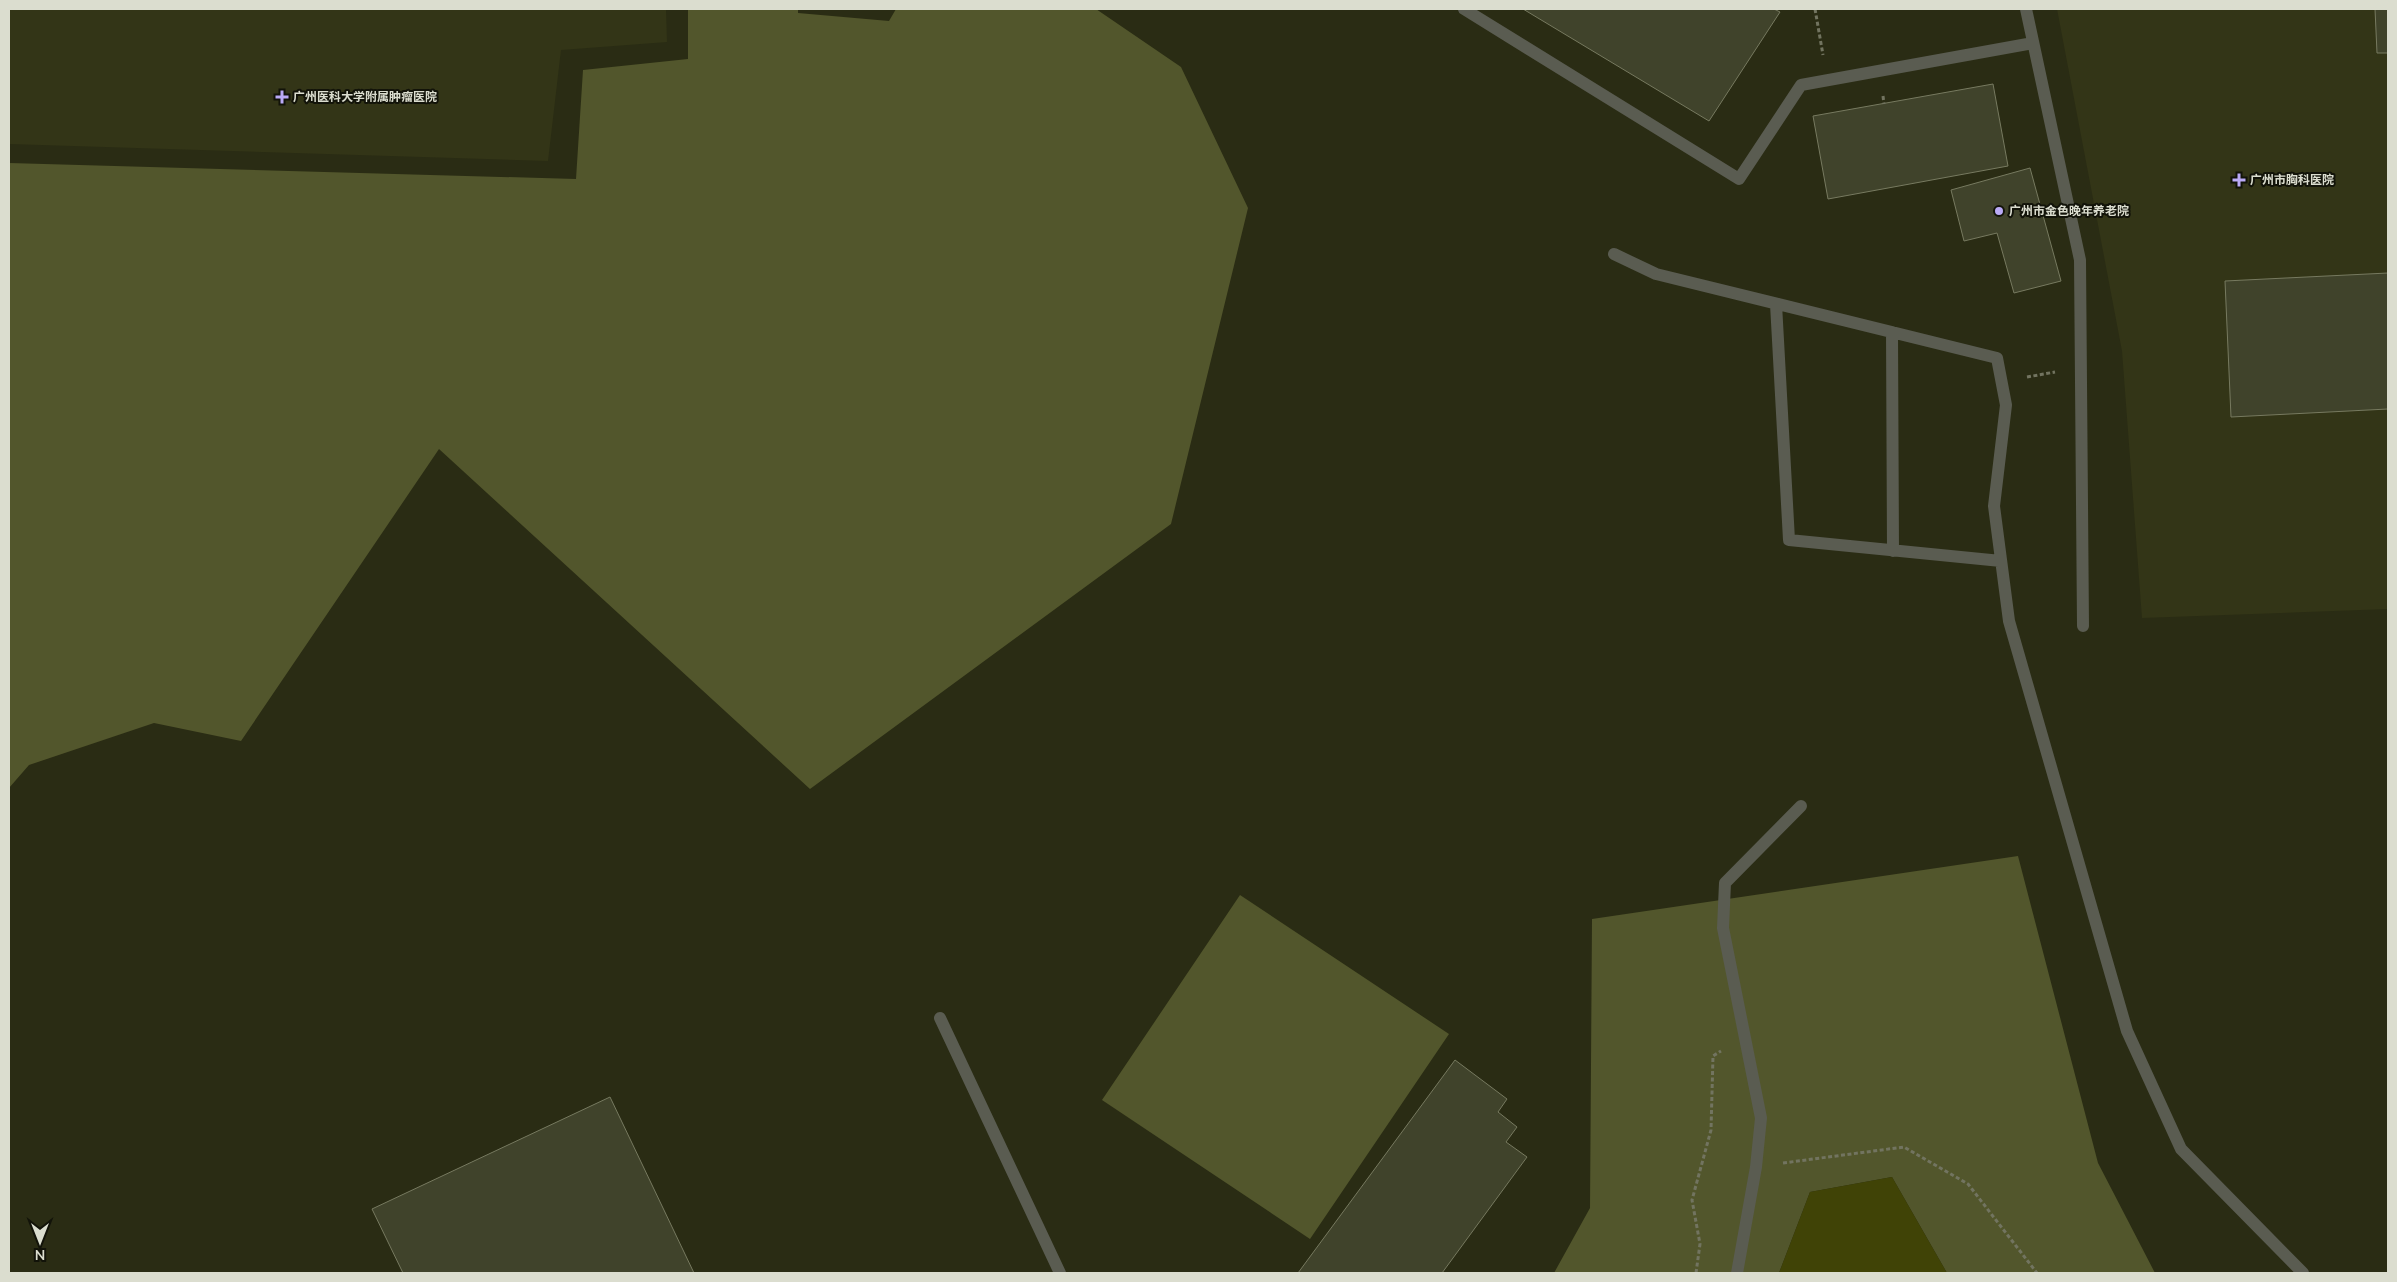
<svg xmlns="http://www.w3.org/2000/svg" width="2397" height="1282" font-family="'Nunito Sans','Noto Sans SC',sans-serif">
	<style>
		.built { fill: #333517 }
		.green { fill: #52562c }
		.water { fill: #404306 }
		.building { fill: #40432b; stroke: #777a60 }
		.lines { fill: none; stroke-linecap: round; stroke-linejoin: round }
		.path { stroke: #727460; stroke-width: 3; stroke-dasharray: 4 2.5; stroke-linecap: butt }
		.service { stroke: #5a5c51; stroke-width: 12 }
		.poi-dot { fill: #baaaf6; stroke: #121309; stroke-width: 2 }
		.labels { text-anchor: middle; dominant-baseline: central; stroke-width: 4; stroke-linejoin: round; paint-order: stroke }
		.poi-label { font-size: 12px; font-weight: bold; fill: #dbddcf; stroke: #121309; text-anchor: start }
	</style>
	<rect width="100%" height="100%" fill="#2a2c14"/>
	<path class="built" d="M 9,9 L 666,9 L 667,42 L 561,50 L 548,161 L 9,144 Z
		M 2057,9 L 2388,9 L 2388,609 L 2142,618 L 2122,351 Z"/>
	<path class="green" d="M 688,9 L 798,9 L 798,13 L 889,21 L 896,9 L 1096,9 L 1181,67 L 1248,208 L 1171,524 L 810,789 L 439,449 L 241,741 L 154,723 L 29,765 L 9,788 L 9,163 L 576,179 L 583,70 L 688,59 Z
		M 2018,856 L 2098,1163 L 2155,1273 L 1947,1273 L 1892,1177 L 1810,1192 L 1779,1273 L 1554,1273 L 1590,1208 L 1592,919 Z
		M 1240,895 L 1449,1034 L 1310,1239 L 1102,1100 Z"/>
	<path class="water" d="M 1892,1177 L 1947,1273 L 1779,1273 L 1810,1192 Z"/>
	<path class="building" d="M 1523,9 L 1774,9 L 1780,12 L 1709,121 Z
		M 2375,9 L 2388,9 L 2388,53 L 2377,53 Z
		M 1993,84 L 2008,166 L 1828,199 L 1813,116 Z
		M 2030,168 L 2061,281 L 2014,293 L 1997,233 L 1964,241 L 1951,190 Z
		M 2388,273 L 2388,409 L 2231,417 L 2225,281 Z
		M 1455,1060 L 1507,1099 L 1498,1112 L 1517,1127 L 1506,1142 L 1527,1157 L 1442,1273 L 1298,1273 Z
		M 610,1097 L 694,1273 L 403,1273 L 372,1209 Z"/>
	<g class="lines">
		<path class="path" d="M 1815,9 L 1823,55
			M 1883,96 L 1884,104
			M 2027,377 L 2055,372
			M 1783,1163 L 1904,1147 L 1968,1184 L 2037,1273
			M 1696,1273 L 1700,1244 L 1692,1200 L 1711,1130 L 1713,1056 L 1721,1051"/>
		<path class="service" d="M 1464,9 L 1739,179 L 1801,85 L 2033,43
			M 2026,9 L 2080,260 L 2083,626
			M 1614,254 L 1656,274 L 1997,358 L 2006,405 L 1994,506 L 2009,621 L 2127,1031 L 2181,1149 L 2303,1273
			M 1776,304 L 1789,540 L 2001,561
			M 1892,332 L 1893,551
			M 940,1018 L 1060,1273
			M 1737,1273 L 1756,1167 L 1761,1118 L 1723,928 L 1725,883 L 1801,806"/>
	</g>
	<g class="poi-dot">
		<path d="M279.5 89.5h5v5h5v5h-5v5h-5v-5h-5v-5h5z"/>
		<path d="M2236.5 172.5h5v5h5v5h-5v5h-5v-5h-5v-5h5z"/>
		<circle cx="1999" cy="211" r="5"/>
	</g>
	<g class="labels">
		<g class="poi-label">
			<text x="293" y="97">广州医科大学附属肿瘤医院</text>
			<text x="2250" y="180">广州市胸科医院</text>
			<text x="2009" y="211">广州市金色晚年养老院</text>
		</g>
	</g>
	<rect width="2397" height="1282" fill="none" stroke="#dbddcf" stroke-width="20"/>
	<g transform="translate(40 1242) rotate(180)" stroke="#121309" stroke-width="4" paint-order="stroke">
	<path d="M0-4L9 19L0 12L-9 19Z" fill="#dbddcf"/>
	<text y="-8" font-size="14" font-weight="bold" text-anchor="middle" fill="#dbddcf">N</text>
	</g>
</svg>
